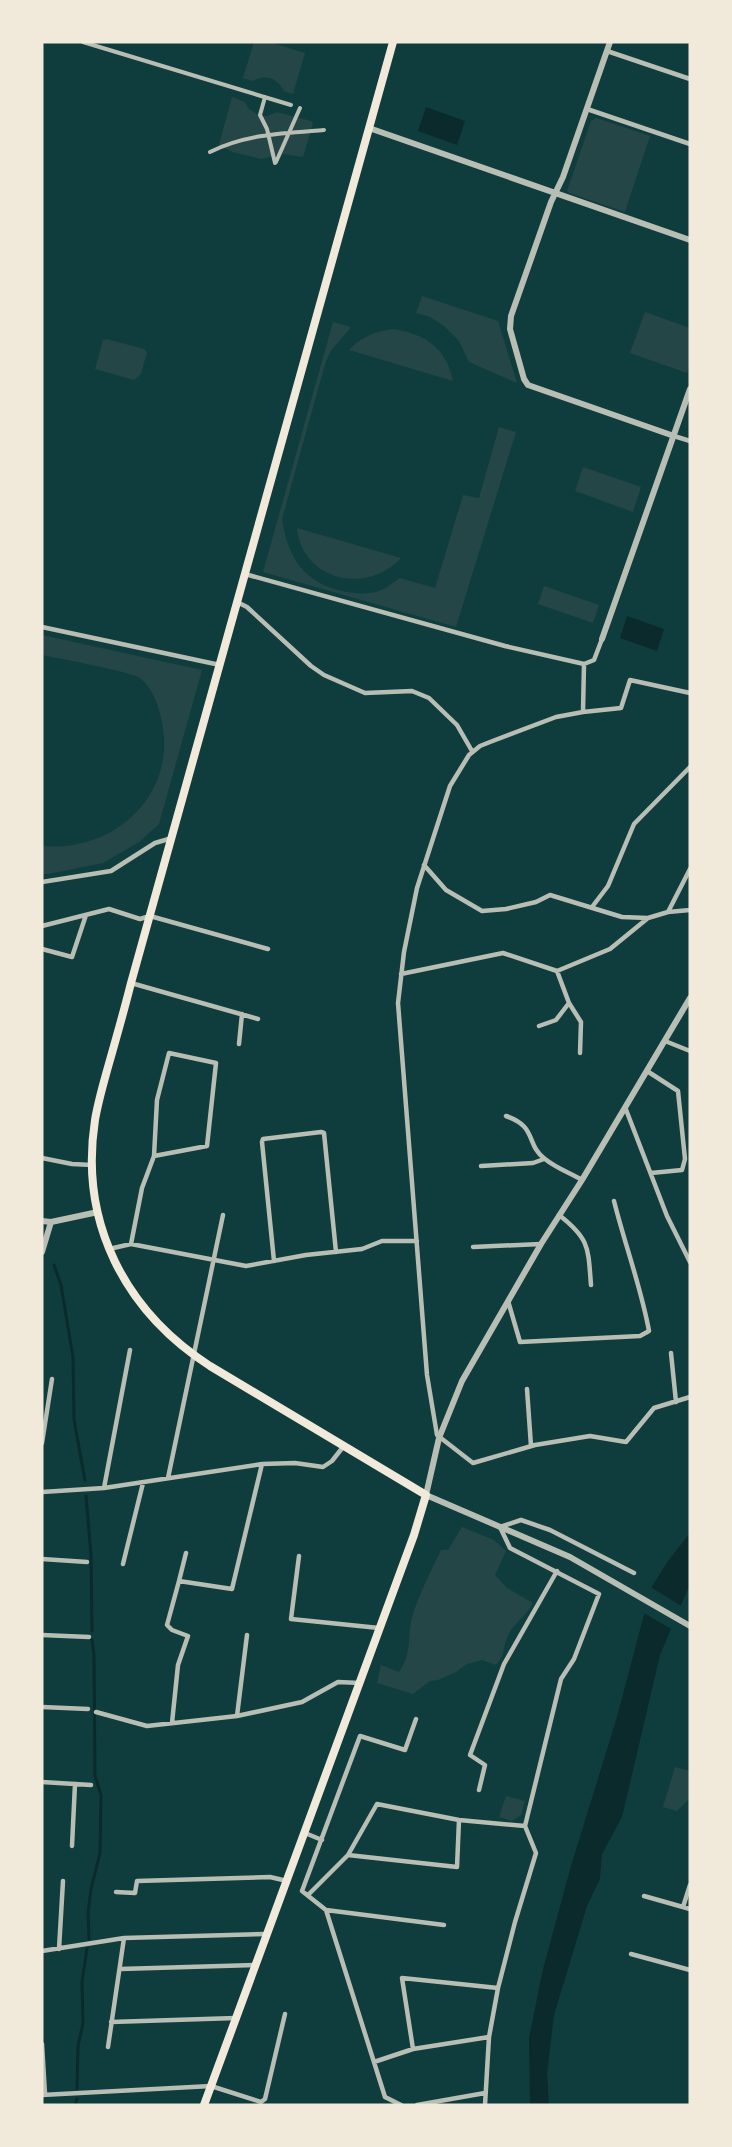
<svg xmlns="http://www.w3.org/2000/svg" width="732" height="2147" font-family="Rubik,sans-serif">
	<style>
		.green { fill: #244646 }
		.water { fill: #0a2a2b }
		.pier { fill: #0f3d3e }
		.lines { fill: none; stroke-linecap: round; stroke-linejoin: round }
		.stream { stroke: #0a2a2b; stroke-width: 3 }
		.pedestrian { stroke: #b8beb3; stroke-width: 4 }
		.minor { stroke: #b8beb3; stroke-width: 4.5 }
		.tertiary { stroke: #b8beb3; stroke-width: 6 }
		.primary { stroke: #f1e9da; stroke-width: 8 }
	</style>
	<rect width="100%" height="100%" fill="#0f3d3e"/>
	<path class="green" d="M 254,42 L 269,42 L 305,53 L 293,94 L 284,91 C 277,78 266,74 253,81 L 243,78 Z
		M 232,97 L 245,102 L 249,109 L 260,116 L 267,116 L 277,112 L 311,121 L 313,123 L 303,157 L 283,154 L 261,159 L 233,152 L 219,145 Z
		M 596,118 L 650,136 L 625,212 L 569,193 L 567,191 L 591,121 Z
		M 422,296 L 498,321 L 517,383 L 469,362 L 459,341 L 444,326 L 430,317 L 416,313 Z
		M 645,312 L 690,328 L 690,363 L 687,373 L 630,353 Z
		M 333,322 L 351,327 L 330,352 L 325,364 L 282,519 C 287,553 300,578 334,589 C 348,593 361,595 376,592 C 384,590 393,583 400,578 L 435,588 L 463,495 L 479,498 L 499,427 L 516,432 L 456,627 L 263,572 Z
		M 392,329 C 424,333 447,348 453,381 L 349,350 C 362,336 375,332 392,329 Z
		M 107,339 L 144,349 L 147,352 L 141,374 L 134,380 L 95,369 L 103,340 Z
		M 583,467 L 641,487 L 633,512 L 575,491 Z
		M 297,528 L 401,558 C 367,595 302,581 297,528 Z
		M 544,586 L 599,605 L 593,623 L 538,604 Z
		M 42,635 L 202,670 L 159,824 L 139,842 L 103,863 L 48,874 L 42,874 L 42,846 C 113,853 177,796 162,722 C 159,707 153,688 140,678 C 132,672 57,658 42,655 Z
		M 462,1527 L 494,1540 L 506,1551 L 495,1575 L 507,1588 L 533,1603 C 527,1616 511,1625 507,1638 C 502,1650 506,1654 496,1665 L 482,1660 L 467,1664 L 456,1672 L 438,1680 L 430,1681 L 413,1694 L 377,1683 L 381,1665 L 399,1672 C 414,1650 406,1636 413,1614 C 420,1592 431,1571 441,1550 L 448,1550 Z
		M 675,1767 L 690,1771 L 690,1801 L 688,1800 L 677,1811 L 663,1807 Z
		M 506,1796 L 525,1801 L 521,1815 L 512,1821 L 499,1817 Z"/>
	<path class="water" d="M 426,107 L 465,121 L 457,145 L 418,131 Z
		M 627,616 L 664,629 L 657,651 L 620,638 Z
		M 690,1533 L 690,1584 L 660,1655 L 622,1817 L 602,1854 L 600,1879 L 587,1906 L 554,2015 L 547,2073 L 549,2105 L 530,2105 L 529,2038 L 543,1969 L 571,1866 L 617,1717 L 651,1588 L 668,1561 Z"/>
	<path class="pier" d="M 649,1586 L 683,1607 L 673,1630 L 642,1612 Z"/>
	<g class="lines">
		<path class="stream" d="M 54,1265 L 61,1285 L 73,1357 L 74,1420 L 85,1480
			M 86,1496 L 91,1555 L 92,1631
			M 89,1939 L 88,1913 L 91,1889 L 100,1853 L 101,1795 L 95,1776 L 94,1656 L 92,1640
			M 77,2089 L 78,2046 L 83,2023 L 82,1982 L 87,1949
			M 75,2105 L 77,2099"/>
		<path class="pedestrian" d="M 83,42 L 291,105
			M 265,97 L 260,115 L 267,129 L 275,163
			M 210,152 C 246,134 285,133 324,130
			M 276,162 L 300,108"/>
		<path class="minor" d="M 607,51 L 690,79
			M 587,109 L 690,144
			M 674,436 L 690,441
			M 245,574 L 505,646 L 584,664 L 594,660 L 602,639
			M 237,602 L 247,607 L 311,666 L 324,675 L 365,693 L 412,691 L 429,698 L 457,725 L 472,751
			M 42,627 L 220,665
			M 690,693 L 630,680 L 621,708 L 583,712 L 556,717 L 490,742 L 480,746 L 469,755 L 450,786 L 417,888 L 404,952 L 398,1003 L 427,1375 L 437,1435 L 473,1463 L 535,1445 L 590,1436 L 626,1442 L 654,1408 L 690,1397
			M 583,712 L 584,664
			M 424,865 L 446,890 L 482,911 L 506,909 L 536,902 L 550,895 L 622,917 L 648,918
			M 42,882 L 111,871 L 155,843 L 172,838
			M 592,907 L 608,886 L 634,824 L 690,767
			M 668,912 L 690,869
			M 42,926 L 109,909 L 140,919 L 150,916 L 268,949
			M 42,949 L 72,957 L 86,915
			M 401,974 L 503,953 L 557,971 L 610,949 L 648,918 L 668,912 L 690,910
			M 131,983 L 258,1019
			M 569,1003 L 581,1022 L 580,1053
			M 539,1026 L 556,1020 L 569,1003 L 557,971
			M 665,1041 L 690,1051
			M 239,1044 L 242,1014
			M 647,1071 L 678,1091 L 685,1159 L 682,1170 L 651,1173
			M 625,1107 L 667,1216 L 690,1262
			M 506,1116 C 538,1127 525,1144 545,1159 C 556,1168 570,1173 582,1180
			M 42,1158 L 72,1164 L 92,1165
			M 481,1166 L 533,1163 L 544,1159
			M 559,1215 C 590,1239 588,1248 591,1285
			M 131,1244 L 142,1188 L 154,1156 L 157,1100 L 169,1053 L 216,1063 L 207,1146 L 154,1156
			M 473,1247 L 541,1244
			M 109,1249 L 131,1244 L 246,1266 L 306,1255 L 362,1249 L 382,1241 L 417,1241
			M 274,1261 L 262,1142 L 263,1139 L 321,1132 L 324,1133 L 336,1252
			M 508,1301 L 520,1342 L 640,1336 L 649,1331 C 641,1287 625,1245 614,1201
			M 671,1353 L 676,1402
			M 527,1389 L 531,1446
			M 42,1443 L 52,1379
			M 168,1478 L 223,1215
			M 104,1488 L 130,1350
			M 42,1492 L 104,1488 L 262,1464 L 295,1463 L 323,1467 L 332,1461 L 343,1447
			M 299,1556 L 291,1619 L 379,1628
			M 42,1559 L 87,1562
			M 123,1564 L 143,1483
			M 179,1581 L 186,1553
			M 42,1635 L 89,1637
			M 42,1707 L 88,1709
			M 96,1712 L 147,1726 L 237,1716 L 302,1702 L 338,1682 L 360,1683
			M 237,1716 L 247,1635
			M 416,1719 L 405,1750 L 360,1736 L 302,1891 L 326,1910 L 444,1925
			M 172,1723 L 178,1665 L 188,1636 L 172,1630 L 167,1625 L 179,1581 L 232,1589 L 262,1464
			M 42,1782 L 91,1785
			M 479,1790 L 485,1765 L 470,1755 L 504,1664 L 557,1571
			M 305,1833 L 322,1840
			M 72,1846 L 75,1784
			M 348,1855 L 457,1867 L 459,1820
			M 116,1892 L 135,1893 L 137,1881 L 270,1877 L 287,1881
			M 308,1895 L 348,1855 L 377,1804 L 459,1820 L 525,1826
			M 644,1896 L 690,1909
			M 683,1907 L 690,1885
			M 326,1910 L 385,2097 L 401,2105
			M 59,1949 L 63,1881
			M 42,1951 L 124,1938 L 266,1934
			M 631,1954 L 690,1970
			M 120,1969 L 255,1965
			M 111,2022 L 236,2018
			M 42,2044 L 45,2094
			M 108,2047 L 124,1938
			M 413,2049 L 402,1978 L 498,1988
			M 374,2062 L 413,2049 L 489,2037
			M 42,2095 L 211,2086 L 261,2102 L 265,2099 L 285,2014
			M 417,2105 L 485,2093
			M 485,2105 L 489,2037 L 498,1988 L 515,1922 L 536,1853 L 525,1826 L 561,1679 L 574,1659 L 599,1594 L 510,1548 L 500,1527 L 521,1520 L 550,1530 L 634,1573"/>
		<path class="tertiary" d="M 610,42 L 563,177 L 551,202 L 511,316 L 510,329 L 524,379 L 528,385 L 674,436
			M 369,128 L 690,240
			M 602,639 L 690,389
			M 690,998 L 582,1180 L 541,1244 L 462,1381 L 439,1438 L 426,1495 L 570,1557 L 690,1626
			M 42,1221 L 51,1222 L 98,1212
			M 42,1252 L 51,1222"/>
		<path class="primary" d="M 204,2105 L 414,1535 L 426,1495 L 210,1366 C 125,1311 79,1223 95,1120 C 98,1102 103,1085 108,1067 C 116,1039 124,1011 131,983 L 393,42"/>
	</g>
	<rect width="732" height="2147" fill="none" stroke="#f1e9da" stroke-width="87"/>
</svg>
